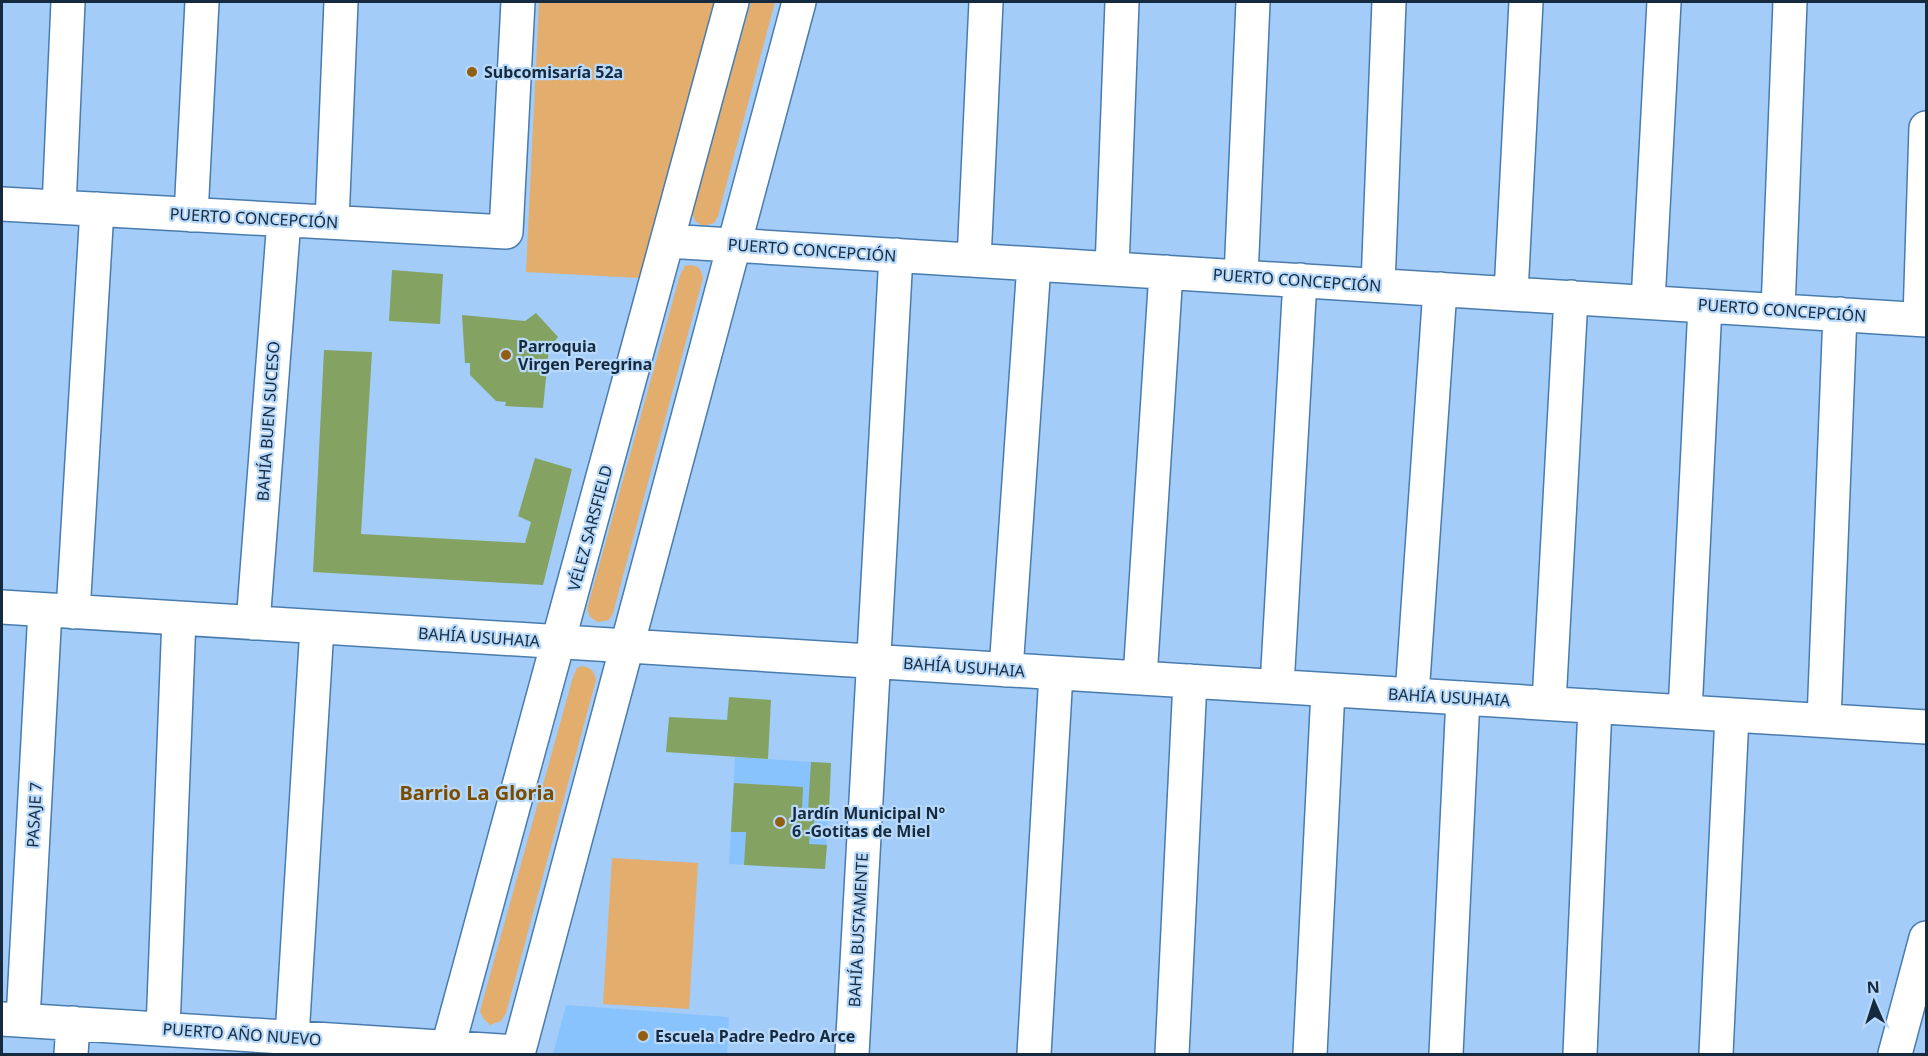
<svg xmlns="http://www.w3.org/2000/svg" width="1928" height="1056" font-family="'Noto Sans',sans-serif">
	<style>
		.built { fill: #88c3fe }
		.green { fill: #e3ad6d }
		.building { fill: #84a363 }
		.lines { fill: none; stroke-linecap: round; stroke-linejoin: round }
		.minor-casing { stroke: #497bad; stroke-width: 36 }
		.minor { stroke: #fff; stroke-width: 33 }
		.poi-dot { fill: #925e11; stroke: #b9d9fa; stroke-width: 2 }
		.labels { text-anchor: middle; dominant-baseline: central; stroke-width: 4.5; stroke-linejoin: round; paint-order: stroke }
		.poi-label { font-size: 16px; font-weight: bold; fill: #152a3e; stroke: #b9d9fa; text-anchor: start }
		.street-label { font-size: 16px; fill: #152a3e; stroke: #b9d9fa }
		.quarter-label { font-size: 20px; font-weight: bold; fill: #7a4c00; stroke: #b9d9fa }
	</style>
	<rect width="100%" height="100%" fill="#a3cdf8"/>
	<path class="built" d="M 735,757 L 831,763 L 825,869 L 729,864 Z
		M 566,1005 L 729,1017 L 727,1054 L 553,1054 Z"/>
	<path class="green" d="M 539,2 L 715,2 L 639,278 L 526,272 Z
		M 751,2 L 775,2 L 718,216 L 714,223 L 703,226 L 695,221 L 692,212 Z
		M 690,265 C 699,266 701,269 703,278 L 613,613 L 609,620 L 598,622 L 590,617 L 587,609 L 680,275 L 685,266 Z
		M 582,666 C 592,668 594,671 596,680 L 506,1013 L 501,1021 L 490,1025 L 483,1018 L 480,1011 L 573,677 L 577,668 Z
		M 612,858 L 698,863 L 689,1009 L 603,1004 Z"/>
	<path class="building" d="M 392,270 L 443,274 L 440,324 L 389,321 Z
		M 536,313 L 558,337 L 549,348 L 543,408 L 505,406 L 506,402 L 496,401 L 470,375 L 470,363 L 465,363 L 462,315 L 525,321 Z
		M 324,350 L 372,352 L 361,534 L 525,543 L 531,522 L 518,516 L 535,458 L 572,469 L 543,585 L 313,572 Z
		M 729,697 L 771,700 L 768,759 L 666,752 L 669,717 L 727,720 Z
		M 811,762 L 831,763 L 829,813 L 811,811 L 811,820 L 814,820 L 814,833 L 810,832 L 809,844 L 827,845 L 825,869 L 744,865 L 746,832 L 731,832 L 734,783 L 803,787 L 802,810 L 808,811 Z"/>
	<g class="lines">
		<g class="minor-casing">
			<path id="minor" d="M 2,204 L 506,232 L 518,2
				M 59,207 L 68,2
				M 191,215 L 202,2
				M 332,222 L 341,2
				M 667,241 L 1926,320
				M 974,260 L 986,2
				M 1112,269 L 1122,2
				M 1241,277 L 1253,2
				M 1378,285 L 1389,2
				M 1511,293 L 1526,2
				M 1648,302 L 1664,2
				M 1778,310 L 1790,2
				M 1920,319 L 1926,128
				M 2,607 L 1926,727
				M 73,612 L 97,209
				M 253,623 L 284,220
				M 1006,670 L 1034,264
				M 1140,678 L 1166,272
				M 1277,686 L 1300,280
				M 1412,695 L 1440,289
				M 1549,703 L 1571,297
				M 1685,712 L 1705,306
				M 1824,720 L 1840,314
				M 2,1019 L 518,1052
				M 23,1020 L 45,610
				M 163,1029 L 179,618
				M 292,1037 L 317,627
				M 71,1054 L 73,1023
				M 446,1054 L 732,2
				M 518,1054 L 799,2
				M 852,1054 L 896,255
				M 1034,1054 L 1056,673
				M 1172,1054 L 1190,681
				M 1310,1054 L 1328,690
				M 1446,1054 L 1463,698
				M 1580,1054 L 1595,706
				M 1716,1054 L 1732,715
				M 1895,1054 L 1926,938"/>
		</g>
		<use href="#minor" class="minor"/>
	</g>
	<g class="poi-dot">
		<circle cx="472" cy="72" r="6"/>
		<circle cx="506" cy="355" r="6"/>
		<circle cx="780" cy="822" r="6"/>
		<circle cx="643" cy="1036" r="6"/>
	</g>
	<g class="labels">
		<g class="poi-label">
			<text x="484" y="72">Subcomisaría 52a</text>
			<text x="518" y="346">Parroquia<tspan x="518" dy="18">Virgen Peregrina</tspan></text>
			<text x="792" y="813">Jardín Municipal N°<tspan x="792" dy="18">6 -Gotitas de Miel</tspan></text>
			<text x="655" y="1036">Escuela Padre Pedro Arce</text>
		</g>
		<g class="street-label">
			<text transform="translate(254 218) rotate(3)">PUERTO CONCEPCIÓN</text>
			<text transform="translate(812 250) rotate(4)">PUERTO CONCEPCIÓN</text>
			<text transform="translate(1297 280) rotate(4)">PUERTO CONCEPCIÓN</text>
			<text transform="translate(1782 310) rotate(4)">PUERTO CONCEPCIÓN</text>
			<text transform="translate(268 421) rotate(-86)">BAHÍA BUEN SUCESO</text>
			<text transform="translate(590 528) rotate(-75)">VÉLEZ SARSFIELD</text>
			<text transform="translate(479 637) rotate(4)">BAHÍA USUHAIA</text>
			<text transform="translate(964 667) rotate(4)">BAHÍA USUHAIA</text>
			<text transform="translate(1449 697) rotate(3)">BAHÍA USUHAIA</text>
			<text transform="translate(34 815) rotate(-87)">PASAJE 7</text>
			<text transform="translate(858 930) rotate(-87)">BAHÍA BUSTAMENTE</text>
			<text transform="translate(242 1034) rotate(4)">PUERTO AÑO NUEVO</text>
		</g>
		<g class="quarter-label">
			<text x="477" y="792">Barrio La Gloria</text>
		</g>
	</g>
	<rect width="1928" height="1056" fill="none" stroke="#152a3e" stroke-width="6"/>
	<g transform="translate(1874 1002) rotate(357)" stroke="#b9d9fa" stroke-width="4.5" paint-order="stroke">
	<path d="M0-4.5L10 22L0 15L-10 22Z" fill="#152a3e"/>
	<text y="-9" font-size="16" font-weight="bold" text-anchor="middle" fill="#152a3e">N</text>
	</g>
</svg>
